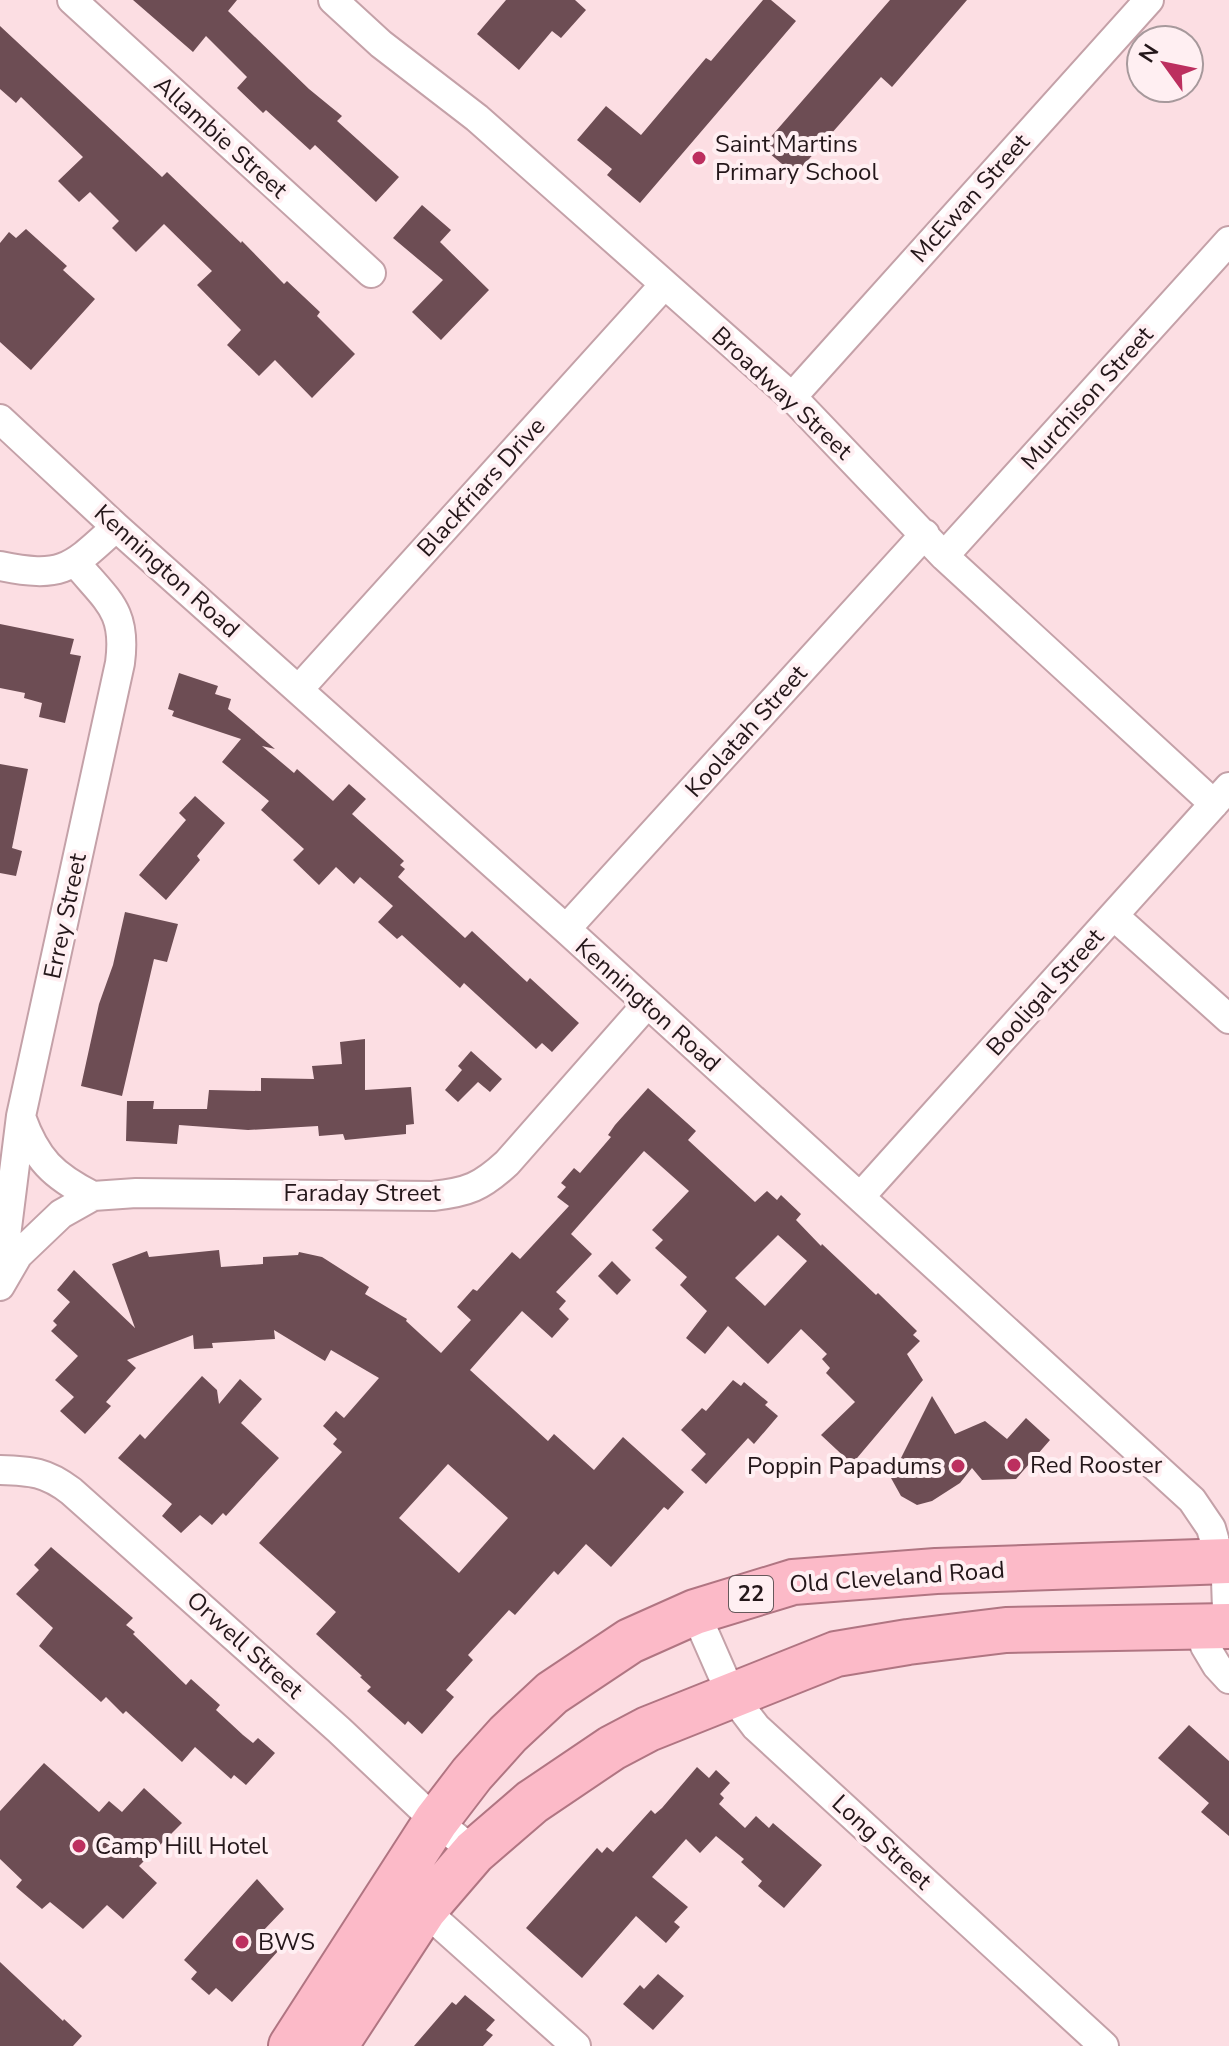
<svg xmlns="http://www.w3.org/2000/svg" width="1229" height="2046" font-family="'Nunito Sans',sans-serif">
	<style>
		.building { fill: #6d4d54; fill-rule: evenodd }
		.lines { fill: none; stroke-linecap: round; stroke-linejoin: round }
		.minor-casing { stroke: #c4a1a8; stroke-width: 32 }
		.trunk-casing { stroke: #b07582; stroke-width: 48 }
		.minor { stroke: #fff; stroke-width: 28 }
		.trunk { stroke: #fcbac8; stroke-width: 44 }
		.poi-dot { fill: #bc2f5f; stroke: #ffeff2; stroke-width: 3 }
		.labels { text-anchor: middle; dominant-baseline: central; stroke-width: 8; stroke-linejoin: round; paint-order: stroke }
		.shield { fill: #ffeff2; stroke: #66585b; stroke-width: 2 }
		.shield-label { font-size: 22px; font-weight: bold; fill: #24171a }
		.street-label { font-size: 24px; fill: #24171a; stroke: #ffeff2 }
		.poi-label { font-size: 24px; fill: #24171a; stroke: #ffeff2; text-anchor: start }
	</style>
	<rect width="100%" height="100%" fill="#fcdee3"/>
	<path class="building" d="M 133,0 L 237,0 L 228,11 L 309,89 L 342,116 L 337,121 L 399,177 L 376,202 L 315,145 L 310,150 L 266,110 L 263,113 L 237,88 L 247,77 L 206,36 L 193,52 Z
		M 506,0 L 575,0 L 586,10 L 561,38 L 552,31 L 519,70 L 477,34 Z
		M 763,0 L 771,0 L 796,21 L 640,203 L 607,175 L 612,169 L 577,140 L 606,106 L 641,135 L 706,58 L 711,61 Z
		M 890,0 L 967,0 L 892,87 L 881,77 L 795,175 L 762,147 Z
		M 0,26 L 162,177 L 167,172 L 241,243 L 242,241 L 284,284 L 287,281 L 320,312 L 317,316 L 355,354 L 312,398 L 275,360 L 259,376 L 227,345 L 241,330 L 197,285 L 212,271 L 164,224 L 136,252 L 112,228 L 119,221 L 90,192 L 79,202 L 58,181 L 83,157 L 21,97 L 16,103 L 0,89 Z
		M 422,205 L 451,230 L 440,242 L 489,290 L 441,340 L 412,312 L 443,280 L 393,238 Z
		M 26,229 L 67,266 L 63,270 L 95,299 L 31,370 L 0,342 L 0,243 L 9,232 L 16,238 Z
		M 0,624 L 74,639 L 70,654 L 81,656 L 65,723 L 39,717 L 42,703 L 24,698 L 25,693 L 0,688 Z
		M 179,673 L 218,686 L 215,694 L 231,699 L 228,709 L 275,749 L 262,746 L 294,773 L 297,769 L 333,801 L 349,784 L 366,799 L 352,814 L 404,861 L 400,865 L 405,869 L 398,877 L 465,938 L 472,931 L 527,982 L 530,978 L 579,1023 L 552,1052 L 542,1043 L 536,1049 L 464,983 L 460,988 L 402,935 L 397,939 L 378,922 L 393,906 L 360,877 L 354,884 L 336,867 L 319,885 L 293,860 L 304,849 L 261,810 L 269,801 L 222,762 L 241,739 L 172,716 L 174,711 L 168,709 Z
		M 0,764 L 28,769 L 12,848 L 22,851 L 16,876 L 0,873 Z
		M 195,796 L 225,823 L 197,856 L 200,860 L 166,900 L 139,875 L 186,820 L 179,813 Z
		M 125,912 L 178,924 L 167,962 L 154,959 L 122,1096 L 81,1086 L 99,1004 L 113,965 Z
		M 365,1039 L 365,1090 L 411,1087 L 414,1124 L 406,1125 L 406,1134 L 345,1140 L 343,1134 L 319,1136 L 318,1126 L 248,1130 L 179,1125 L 177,1144 L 126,1141 L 127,1101 L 154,1101 L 153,1109 L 207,1109 L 209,1090 L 261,1091 L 261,1078 L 314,1079 L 312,1066 L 342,1064 L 340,1042 Z
		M 471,1051 L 502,1079 L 490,1092 L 478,1082 L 458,1102 L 445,1090 L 462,1070 L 458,1066 Z
		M 648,1088 L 696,1131 L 688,1140 L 755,1202 L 767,1191 L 777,1200 L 781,1195 L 801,1214 L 796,1220 L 821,1246 L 822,1244 L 876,1295 L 878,1293 L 917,1331 L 913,1335 L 920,1341 L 907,1354 L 923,1380 L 852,1464 L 821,1435 L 855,1402 L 826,1373 L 830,1368 L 822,1359 L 827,1354 L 801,1329 L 768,1364 L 728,1326 L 705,1354 L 686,1338 L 707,1311 L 680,1285 L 687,1277 L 655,1248 L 663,1240 L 652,1230 L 689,1191 L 644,1151 L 571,1234 L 592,1254 L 556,1292 L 566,1301 L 559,1309 L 569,1319 L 552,1338 L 522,1311 L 470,1370 L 548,1441 L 554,1434 L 594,1470 L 623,1437 L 684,1492 L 668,1510 L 664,1507 L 611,1567 L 586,1544 L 558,1575 L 554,1571 L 515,1615 L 509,1610 L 468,1655 L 473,1660 L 446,1690 L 454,1697 L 422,1734 L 408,1721 L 405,1725 L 367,1691 L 371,1687 L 360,1677 L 362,1676 L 316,1634 L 336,1612 L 259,1543 L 342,1452 L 333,1444 L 337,1439 L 323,1426 L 336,1411 L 344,1418 L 379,1378 L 331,1350 L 325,1361 L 274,1330 L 275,1339 L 212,1343 L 213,1348 L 194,1349 L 193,1335 L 127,1360 L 136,1368 L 106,1402 L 111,1406 L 85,1434 L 60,1411 L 74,1397 L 55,1380 L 78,1356 L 51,1331 L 57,1325 L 53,1321 L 70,1302 L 57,1290 L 74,1270 L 135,1328 L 112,1264 L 147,1251 L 149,1257 L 219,1250 L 221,1267 L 263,1264 L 263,1257 L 298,1255 L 299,1252 L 322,1257 L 369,1287 L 365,1294 L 407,1319 L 406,1321 L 441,1353 L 471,1320 L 457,1307 L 473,1289 L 477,1291 L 512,1252 L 520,1259 L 569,1206 L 557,1197 L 566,1187 L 561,1183 L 574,1168 L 580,1173 L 611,1137 L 608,1135 L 615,1125 ZM 778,1235 L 807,1261 L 765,1306 L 735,1278 ZM 448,1464 L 508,1518 L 459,1573 L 399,1518 Z
		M 612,1261 L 631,1280 L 617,1295 L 598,1276 Z
		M 202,1376 L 217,1390 L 219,1404 L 240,1379 L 262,1399 L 241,1423 L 279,1458 L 226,1516 L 223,1513 L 212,1525 L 200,1515 L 181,1533 L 162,1516 L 172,1504 L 118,1458 L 140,1434 L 145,1439 Z
		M 733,1380 L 741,1386 L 744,1382 L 768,1402 L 765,1405 L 778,1416 L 754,1444 L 748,1438 L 706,1484 L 691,1470 L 706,1454 L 681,1430 L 702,1408 L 706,1411 Z
		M 932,1396 L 955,1434 L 985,1421 L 1007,1439 L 1026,1418 L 1050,1440 L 1016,1479 L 982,1480 L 972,1468 L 960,1483 L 932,1501 L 917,1505 L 901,1496 L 891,1478 Z
		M 51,1547 L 133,1618 L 126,1625 L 135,1632 L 133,1634 L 186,1685 L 191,1679 L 220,1705 L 216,1710 L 243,1735 L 253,1743 L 258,1738 L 275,1753 L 246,1785 L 234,1775 L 231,1779 L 195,1747 L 182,1762 L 126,1711 L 123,1714 L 106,1697 L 101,1702 L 39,1646 L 53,1628 L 16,1594 L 39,1570 L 34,1565 Z
		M 1189,1725 L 1229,1761 L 1229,1836 L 1201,1812 L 1209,1803 L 1158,1758 Z
		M 44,1763 L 99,1812 L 109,1801 L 122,1812 L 144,1788 L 182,1823 L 139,1866 L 157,1883 L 123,1919 L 107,1905 L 83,1929 L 50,1902 L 42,1909 L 16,1887 L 22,1880 L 0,1859 L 0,1811 Z
		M 697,1767 L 709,1778 L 716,1770 L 730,1783 L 720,1794 L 724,1798 L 719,1804 L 745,1828 L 756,1816 L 769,1828 L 773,1823 L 822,1865 L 784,1908 L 758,1886 L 762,1881 L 741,1862 L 744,1859 L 716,1836 L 700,1853 L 686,1839 L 652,1877 L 688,1907 L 674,1922 L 680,1927 L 666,1943 L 636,1916 L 582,1978 L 526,1928 L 597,1848 L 602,1853 L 607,1847 L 613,1852 L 651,1810 L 655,1814 L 662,1808 Z
		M 257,1879 L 284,1909 L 261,1933 L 279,1950 L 232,2002 L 216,1988 L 209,1995 L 191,1979 L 197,1972 L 184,1960 Z
		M 0,1962 L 63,2021 L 64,2019 L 82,2036 L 73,2046 L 0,2046 Z
		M 658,1974 L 684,1996 L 653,2030 L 623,2004 L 640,1985 L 644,1989 Z
		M 465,1995 L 495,2020 L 486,2030 L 493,2035 L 483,2046 L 414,2046 L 452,2002 L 456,2005 Z"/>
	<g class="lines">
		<g class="minor-casing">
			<path id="minor" d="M 72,0 L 371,273
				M 333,0 L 381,44 L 477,118 L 792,397 L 944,556 L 1214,804
				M 792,397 L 1149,0
				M 0,419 L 116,527 L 566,929 L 1192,1500 L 1211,1528 L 1226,1580 L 1227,1609 L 1205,1646 L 1217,1666 L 1229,1679
				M 944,556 L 1229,241
				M 0,566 C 63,579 71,568 116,527
				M 299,689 L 664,285
				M 1114,916 L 1229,1019
				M 566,929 L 925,534
				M 21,1117 C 36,1159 53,1176 93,1196
				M 860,1197 L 1229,787
				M 1,1276 L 21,1116 L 120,663 C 127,610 107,601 76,563
				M 0,1286 L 18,1255 L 61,1214 L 93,1196 L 136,1193 L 433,1196 C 468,1192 481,1187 507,1163 L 647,1004
				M 0,1470 C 32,1471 46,1472 71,1491 L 339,1730 L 427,1813 L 474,1852
				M 695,1612 L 731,1694 L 756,1727 L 1104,2046
				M 413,1900 L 576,2046"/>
		</g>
		<g class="trunk-casing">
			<path id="trunk" d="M 291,2046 L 436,1821 L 472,1774 L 508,1734 L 552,1693 L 630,1641 L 695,1612 L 793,1582 L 936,1571 L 1229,1561
				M 335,2046 L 424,1910 L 474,1852 L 532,1802 L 612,1748 L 648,1729 L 836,1654 L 908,1642 L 1006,1630 L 1229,1626"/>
		</g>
		<use href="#minor" class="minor"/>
		<use href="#trunk" class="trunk"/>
	</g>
	<g class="poi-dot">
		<circle cx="699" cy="158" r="8"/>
		<circle cx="1014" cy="1465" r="8"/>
		<circle cx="958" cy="1466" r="8"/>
		<circle cx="79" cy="1846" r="8"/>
		<circle cx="242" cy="1942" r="8"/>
	</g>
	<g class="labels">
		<rect class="shield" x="729" y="1576" width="44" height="36" rx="6"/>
		<g class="shield-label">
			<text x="751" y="1594">22</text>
		</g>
		<g class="street-label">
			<text transform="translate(221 137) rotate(42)">Allambie Street</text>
			<text transform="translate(970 198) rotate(-48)">McEwan Street</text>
			<text transform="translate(782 393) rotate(43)">Broadway Street</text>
			<text transform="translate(1087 398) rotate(-48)">Murchison Street</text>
			<text transform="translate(481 487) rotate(-48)">Blackfriars Drive</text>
			<text transform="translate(167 571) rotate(42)">Kennington Road</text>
			<text transform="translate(746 731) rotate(-48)">Koolatah Street</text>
			<text transform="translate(65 916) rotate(-78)">Errey Street</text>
			<text transform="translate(1045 992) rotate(-48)">Booligal Street</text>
			<text transform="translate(648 1005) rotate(42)">Kennington Road</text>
			<text x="362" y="1193">Faraday Street</text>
			<text transform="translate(897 1577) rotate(-4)">Old Cleveland Road</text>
			<text transform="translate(245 1645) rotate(42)">Orwell Street</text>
			<text transform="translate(882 1842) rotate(43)">Long Street</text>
		</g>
		<g class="poi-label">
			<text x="715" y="144">Saint Martins<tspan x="715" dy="28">Primary School</tspan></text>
			<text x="1030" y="1465">Red Rooster</text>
			<text x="942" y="1466" text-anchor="end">Poppin Papadums</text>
			<text x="95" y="1846">Camp Hill Hotel</text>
			<text x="258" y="1942">BWS</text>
		</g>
	</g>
	<g transform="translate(1165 64) rotate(303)"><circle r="38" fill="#ffeff2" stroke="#a7999c" stroke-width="2"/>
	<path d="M0-6L14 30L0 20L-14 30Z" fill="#bc2f5f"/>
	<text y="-12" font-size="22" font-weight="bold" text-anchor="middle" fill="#24171a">N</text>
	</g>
</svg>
